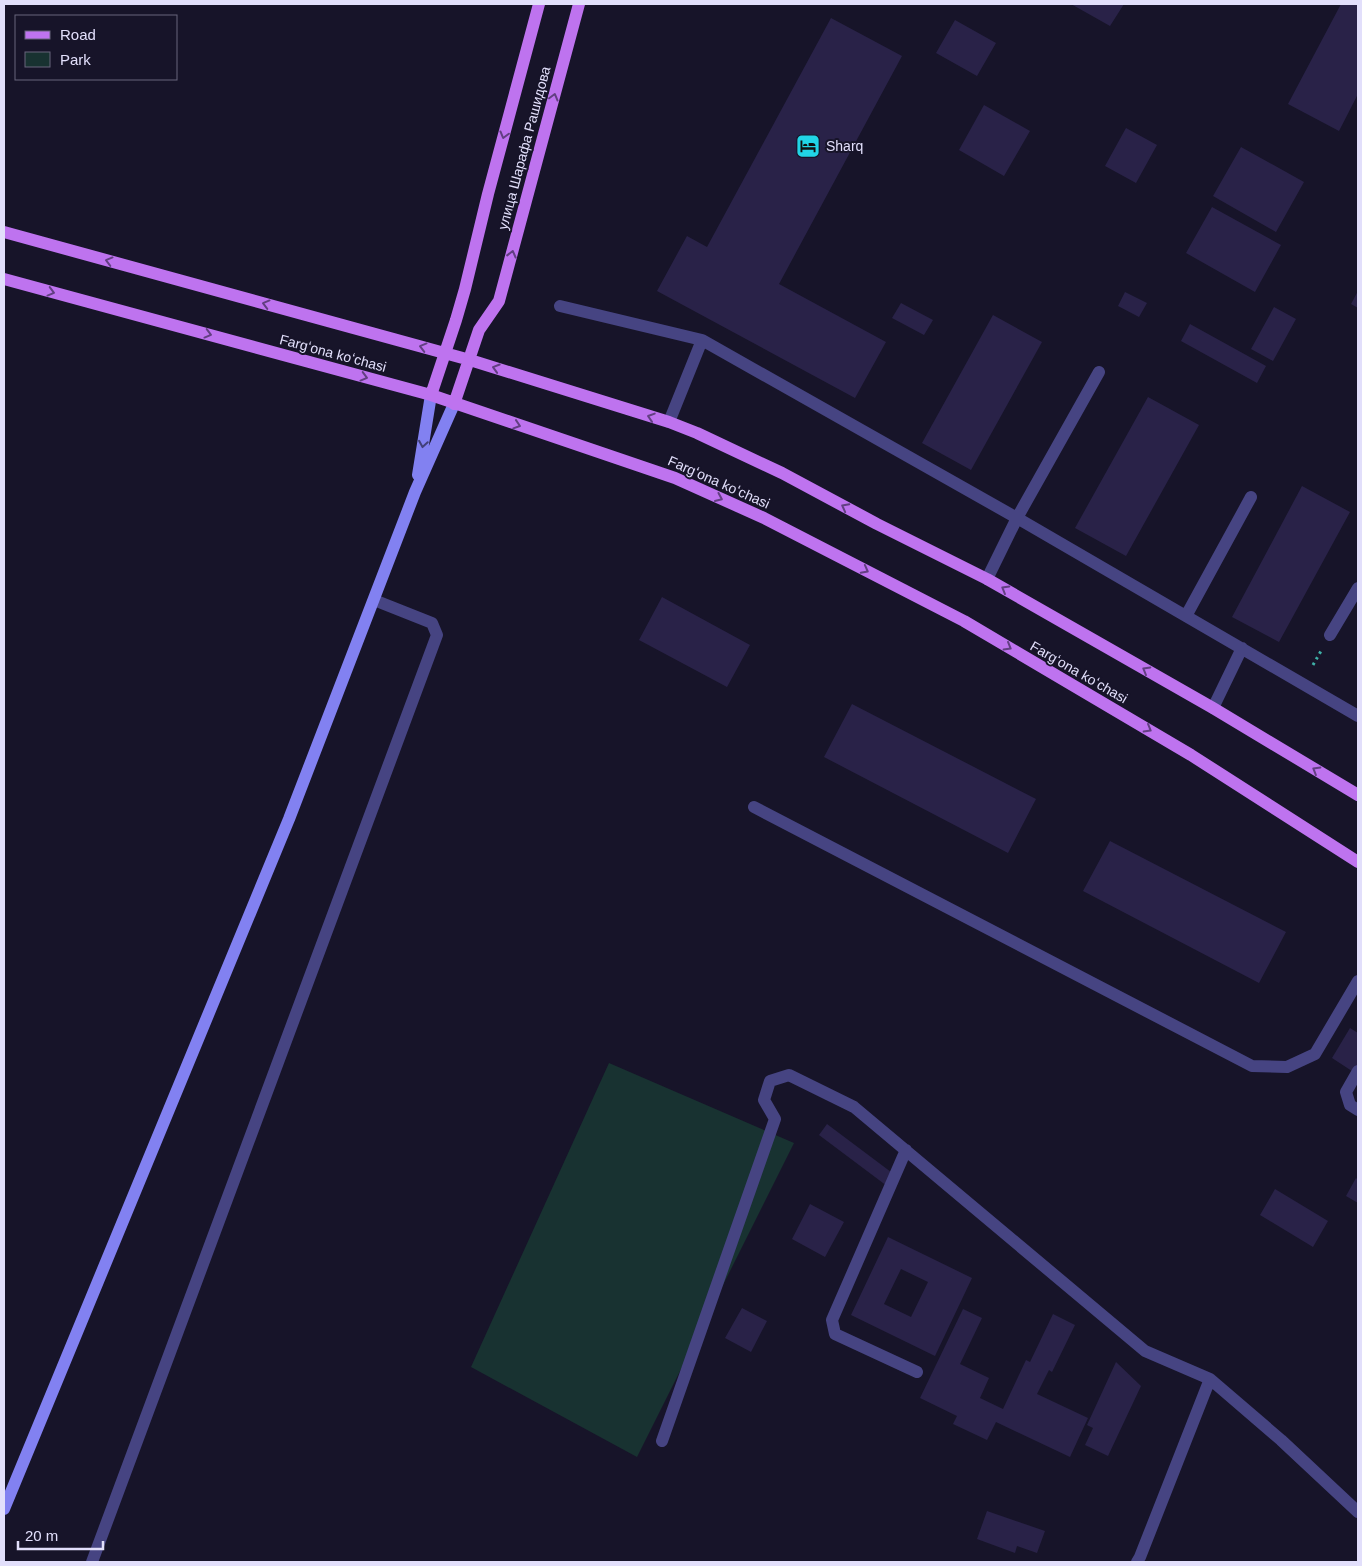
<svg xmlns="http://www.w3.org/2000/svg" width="1362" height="1566" font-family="Arial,sans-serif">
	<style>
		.green { fill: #183231 }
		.building { fill: #292248; fill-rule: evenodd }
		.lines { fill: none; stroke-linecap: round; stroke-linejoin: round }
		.path { stroke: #3fb0a7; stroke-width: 3; stroke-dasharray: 2.5 4; stroke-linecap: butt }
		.lane { stroke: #464482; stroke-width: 12 }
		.secondary { stroke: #8281f1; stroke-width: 12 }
		.primary { stroke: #be73ef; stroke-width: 12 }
		.oneway { stroke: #623f82 }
		.oneway2 { stroke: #424079 }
		.labels { text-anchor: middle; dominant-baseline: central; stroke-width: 4; stroke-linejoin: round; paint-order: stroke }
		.poi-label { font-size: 14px; fill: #e2dffb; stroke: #171429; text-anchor: start }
		.street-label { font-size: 14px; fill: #e2dffb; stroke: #171429 }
	</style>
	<rect width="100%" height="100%" fill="#171429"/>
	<path class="green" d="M 609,1063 L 794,1143 L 637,1457 L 471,1367 Z"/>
	<path class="building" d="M 1071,4 L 1124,4 L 1110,26 Z
		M 1341,4 L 1358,4 L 1358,94 L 1339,131 L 1288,104 Z
		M 831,18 L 902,56 L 779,284 L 886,342 L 855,398 L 657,291 L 687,236 L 707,247 Z
		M 955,20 L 996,43 L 977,76 L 936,53 Z
		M 984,105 L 1030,131 L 1004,176 L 959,150 Z
		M 1126,128 L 1157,145 L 1136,183 L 1105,166 Z
		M 1241,147 L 1304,182 L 1276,232 L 1213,196 Z
		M 1212,207 L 1281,245 L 1255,292 L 1186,253 Z
		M 1358,291 L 1358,308 L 1351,304 Z
		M 1125,292 L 1147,303 L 1139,317 L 1118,306 Z
		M 901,303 L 933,320 L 924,335 L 892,318 Z
		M 1274,307 L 1296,319 L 1273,361 L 1251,349 Z
		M 993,315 L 1042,342 L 971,470 L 922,443 Z
		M 1190,324 L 1266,366 L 1257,383 L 1181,341 Z
		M 1148,397 L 1199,425 L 1126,556 L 1075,528 Z
		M 1302,486 L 1350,512 L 1279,642 L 1232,617 Z
		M 662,597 L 750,645 L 727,687 L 639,640 Z
		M 852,704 L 1036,799 L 1008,853 L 824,757 Z
		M 1110,841 L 1286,932 L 1259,983 L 1083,891 Z
		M 1350,1028 L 1358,1033 L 1358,1075 L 1332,1058 Z
		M 827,1124 L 895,1175 L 887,1186 L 819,1135 Z
		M 1356,1178 L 1358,1180 L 1358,1203 L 1346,1196 Z
		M 1275,1189 L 1328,1221 L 1313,1247 L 1260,1215 Z
		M 810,1204 L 844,1222 L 825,1257 L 792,1239 Z
		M 888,1237 L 972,1278 L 935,1356 L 851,1315 ZM 901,1269 L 928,1282 L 911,1317 L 884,1304 Z
		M 742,1308 L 767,1321 L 751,1352 L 725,1338 Z
		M 963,1309 L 982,1318 L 960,1364 L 989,1378 L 980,1398 L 1003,1409 L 1026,1360 L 1030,1362 L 1053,1314 L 1075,1325 L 1052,1372 L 1049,1370 L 1037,1394 L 1088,1418 L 1070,1457 L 996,1422 L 987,1440 L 953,1424 L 957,1416 L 920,1398 Z
		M 1116,1362 L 1141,1386 L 1108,1456 L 1085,1445 L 1093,1428 L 1087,1425 Z
		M 987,1511 L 1045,1531 L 1037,1553 L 1017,1546 L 1015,1553 L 977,1539 Z"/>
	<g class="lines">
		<path class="path" d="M 1313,665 L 1321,651"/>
		<path class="lane" d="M 560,306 L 702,340 L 1017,518 L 1358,716
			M 669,422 L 702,340
			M 987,579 L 1017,518 L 1099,372
			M 1186,616 L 1251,497
			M 1330,635 L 1358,588
			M 1213,708 L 1242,648
			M 754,807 L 1252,1066 L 1287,1067 L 1315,1054 L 1358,981
			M 1358,1071 L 1346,1092 L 1350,1105 L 1358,1110
			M 906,1150 L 832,1320 L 835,1334 L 917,1372
			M 662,1441 L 775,1119 L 764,1100 L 770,1081 L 789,1075 L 854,1107 L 1145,1351 L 1210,1379
			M 92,1562 L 437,635 L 432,623 L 374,600
			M 1137,1562 L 1140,1557 L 1210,1379 L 1281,1440 L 1358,1512"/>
		<path class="secondary" d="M 418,475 L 431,395
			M 4,1509 L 289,819 L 415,492 L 454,404"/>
		<path class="primary" d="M 4,232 L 470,360 L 669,422 L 697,433 L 782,473 L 877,524 L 987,579 L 1213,708 L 1358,795
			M 4,279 L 431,395 L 675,478 L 764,518 L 964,621 L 1191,755 L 1358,862
			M 431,395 L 456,320 L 465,289 L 488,194 L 539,4
			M 454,404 L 479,330 L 499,301 L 579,4"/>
	</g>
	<defs><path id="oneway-chevron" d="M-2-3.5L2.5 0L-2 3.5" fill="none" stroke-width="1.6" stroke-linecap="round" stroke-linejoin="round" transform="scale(1.25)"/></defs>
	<g class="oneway">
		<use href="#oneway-chevron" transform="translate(554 97) rotate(-75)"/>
		<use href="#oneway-chevron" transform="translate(504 135) rotate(105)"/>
		<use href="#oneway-chevron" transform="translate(512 254) rotate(-76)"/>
		<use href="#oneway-chevron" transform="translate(109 261) rotate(-165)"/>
		<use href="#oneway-chevron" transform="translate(51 292) rotate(15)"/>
		<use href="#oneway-chevron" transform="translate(266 304) rotate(-165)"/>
		<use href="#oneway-chevron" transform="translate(208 334) rotate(15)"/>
		<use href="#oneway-chevron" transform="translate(423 347) rotate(-165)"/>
		<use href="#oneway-chevron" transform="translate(496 368) rotate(-163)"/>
		<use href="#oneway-chevron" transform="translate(364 377) rotate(15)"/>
		<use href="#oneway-chevron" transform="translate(651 417) rotate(-162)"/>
		<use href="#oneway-chevron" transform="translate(517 425) rotate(18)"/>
		<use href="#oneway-chevron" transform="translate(719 498) rotate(24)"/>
		<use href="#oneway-chevron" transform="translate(845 507) rotate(-152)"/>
		<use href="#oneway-chevron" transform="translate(865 570) rotate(28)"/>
		<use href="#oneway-chevron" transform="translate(1005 589) rotate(-150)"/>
		<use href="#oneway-chevron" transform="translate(1008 647) rotate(30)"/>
		<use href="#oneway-chevron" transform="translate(1146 670) rotate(-150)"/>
		<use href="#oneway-chevron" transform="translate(1148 729) rotate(30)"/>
		<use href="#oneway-chevron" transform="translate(1316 770) rotate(-149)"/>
	</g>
	<use class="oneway2" href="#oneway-chevron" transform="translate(423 444) rotate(99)"/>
	<defs>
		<g id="hotel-square" transform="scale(1.25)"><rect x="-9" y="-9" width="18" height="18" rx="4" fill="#21d5e6" stroke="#171429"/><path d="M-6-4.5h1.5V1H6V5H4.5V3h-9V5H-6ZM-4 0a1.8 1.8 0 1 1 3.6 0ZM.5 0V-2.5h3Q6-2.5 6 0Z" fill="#111"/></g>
	</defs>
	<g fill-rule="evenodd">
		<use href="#hotel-square" x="808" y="146"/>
	</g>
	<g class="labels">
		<g class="poi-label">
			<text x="826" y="146">Sharq</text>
		</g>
		<g class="street-label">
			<text transform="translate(524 148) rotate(-75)">улица Шарафа Рашидова</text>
			<text transform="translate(333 353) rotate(15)">Fargʻona koʻchasi</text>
			<text transform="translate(719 482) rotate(24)">Fargʻona koʻchasi</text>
			<text transform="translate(1079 672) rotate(30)">Fargʻona koʻchasi</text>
		</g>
	</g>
	<rect width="1362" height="1566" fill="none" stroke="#e2dffb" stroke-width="10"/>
	<rect x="15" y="15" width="162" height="65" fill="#171429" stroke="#68657d"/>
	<rect x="25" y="31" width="25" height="8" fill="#be73ef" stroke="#68657d"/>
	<text x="60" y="40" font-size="15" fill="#e2dffb">Road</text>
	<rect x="25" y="52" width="25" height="15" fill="#183231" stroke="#68657d"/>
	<text x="60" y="65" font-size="15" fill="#e2dffb">Park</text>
	<path d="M18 1541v8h85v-8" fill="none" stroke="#e2dffb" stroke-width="2.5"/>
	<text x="25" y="1541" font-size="15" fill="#e2dffb" stroke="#171429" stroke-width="4" paint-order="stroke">20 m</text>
</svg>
